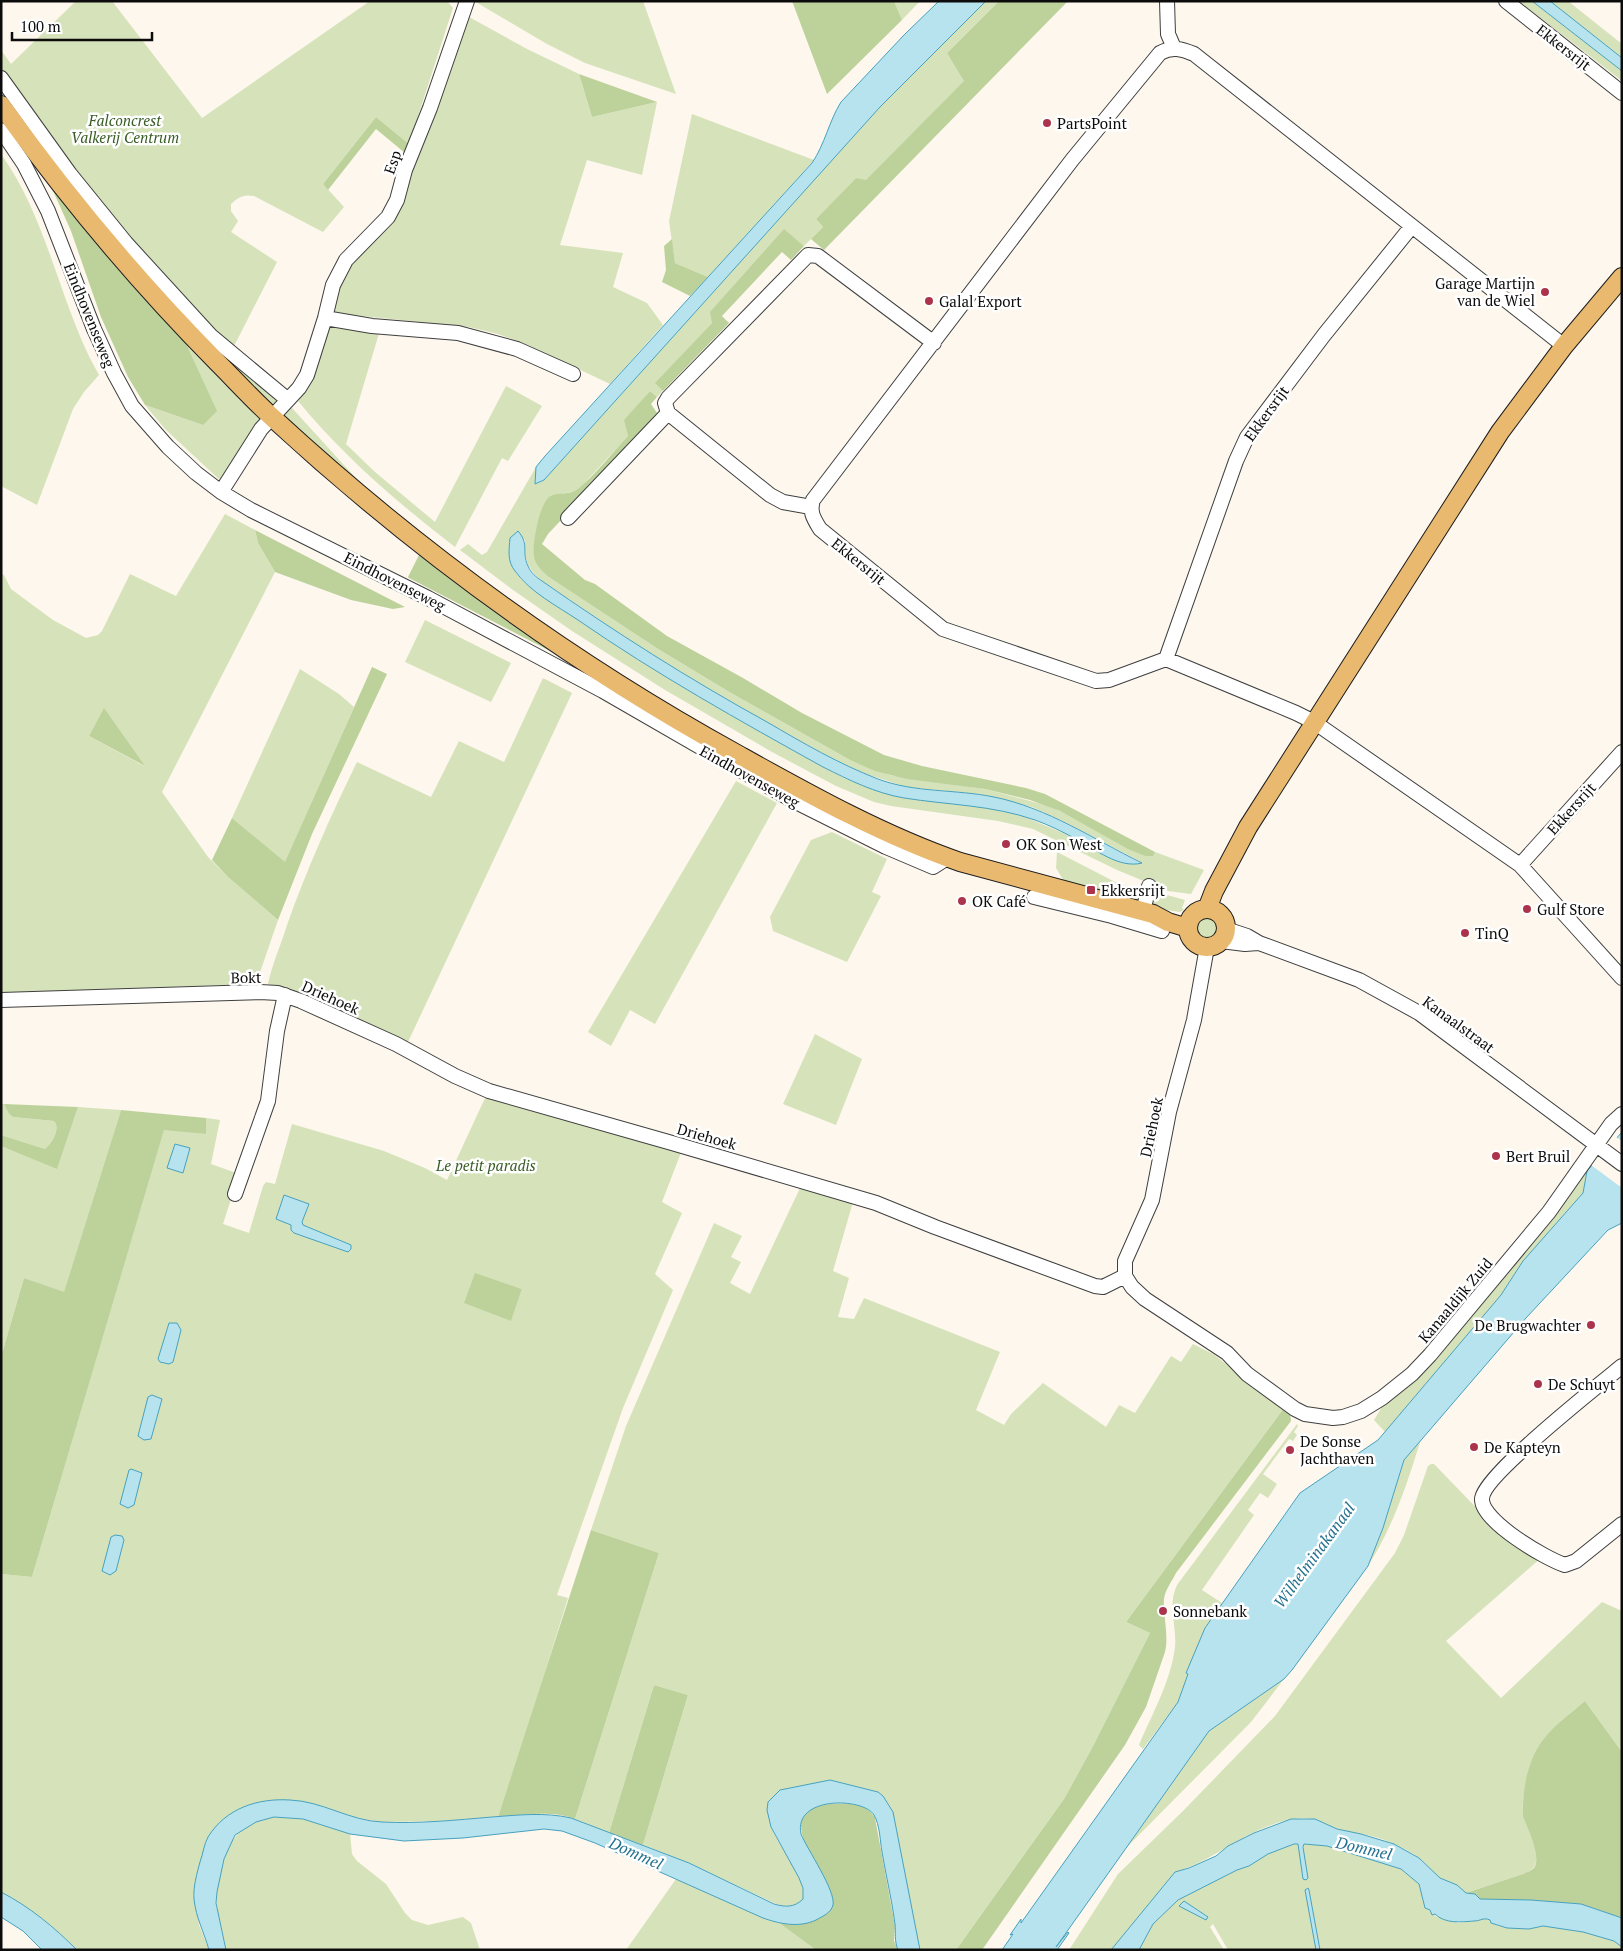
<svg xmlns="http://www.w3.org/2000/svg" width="1623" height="1951" font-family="'PT Serif',serif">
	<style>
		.green { fill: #d6e3ba; fill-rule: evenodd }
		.forest { fill: #bdd29b }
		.water { fill: #b7e3ef; stroke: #46a1be }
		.pier { fill: #fdf7ed }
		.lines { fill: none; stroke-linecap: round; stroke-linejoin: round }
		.minor-casing { stroke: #3f3f3f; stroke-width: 16 }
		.major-casing { stroke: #1d1d1d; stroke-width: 20 }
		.minor { stroke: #fff; stroke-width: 14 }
		.major { stroke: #e9b970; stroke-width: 18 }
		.poi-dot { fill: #ac334c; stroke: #fff; stroke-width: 2 }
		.labels { text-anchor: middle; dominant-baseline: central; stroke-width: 5; stroke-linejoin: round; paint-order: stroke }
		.street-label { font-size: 15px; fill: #0c0c0c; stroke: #fff }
		.park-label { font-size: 15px; font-style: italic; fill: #385c24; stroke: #fff }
		.poi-label { font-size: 15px; fill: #0c0c0c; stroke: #fff; text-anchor: start }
		.water-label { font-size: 16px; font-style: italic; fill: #23718f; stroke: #fff }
	</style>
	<rect width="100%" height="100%" fill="#fdf7ed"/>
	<path class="green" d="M 76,1 L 112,1 L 202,118 L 370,1 L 447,1 L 453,8 L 409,144 L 376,117 L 323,184 L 344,207 L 323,232 L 254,196 C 244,194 238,197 231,204 L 231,211 L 238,221 L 231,232 L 277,262 L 232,350 L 108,217 L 1,74 L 1,50 L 11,64 Z
		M 474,1 L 643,1 L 676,94 L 585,63 L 547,44 Z
		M 894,1 L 920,1 L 902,20 Z
		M 986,1 L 999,1 L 947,53 L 965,81 L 866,181 L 856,178 L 816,219 L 823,227 L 804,246 L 784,230 L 712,323 L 656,383 L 663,391 L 657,397 L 650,391 L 625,420 L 628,436 L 577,491 L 555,495 L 536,529 L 534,556 L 663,652 L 731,693 L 850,760 L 890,775 L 985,789 L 1045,805 L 1060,811 L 1145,856 L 1152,856 L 1155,852 L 1204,870 L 1191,894 L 1168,891 L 1117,870 L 1033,829 L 998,821 L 891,806 L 874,802 L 836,786 L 772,752 L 665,690 L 572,631 L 513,590 L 460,550 L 468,544 L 482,555 L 487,552 L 536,467 L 536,484 L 544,480 L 880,106 ZM 525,539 C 525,560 526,567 542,581 L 631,641 L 721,697 L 822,753 L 857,771 L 906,787 L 978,794 L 1032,807 L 1069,824 L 1141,862 L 1116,861 L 1075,838 L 1018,814 L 991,808 L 905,798 L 846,779 L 823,767 C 739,720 654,673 575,618 C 554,603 520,587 510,562 Z
		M 1519,1 L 1532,1 L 1622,71 L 1622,81 Z
		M 1550,1 L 1568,1 L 1622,44 L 1622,58 Z
		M 469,17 L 527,49 L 579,74 L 592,117 L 657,102 L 642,175 L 587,160 L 560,245 L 623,253 L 613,287 L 647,303 L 663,325 L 610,384 L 528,345 L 498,334 L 469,327 L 332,313 L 345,268 L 364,247 L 410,165 Z
		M 692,114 L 814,160 L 708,277 L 675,263 L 669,221 Z
		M 1,154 C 41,210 55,278 82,341 C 87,353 93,364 99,375 L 84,392 L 73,409 L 37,505 L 1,486 Z
		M 158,290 L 279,398 L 279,403 L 272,410 Z
		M 330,326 L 380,330 L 346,444 L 375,472 L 435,522 L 506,386 L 542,406 L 508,461 L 502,458 L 455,547 C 398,503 344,457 298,401 L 308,388 L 314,377 Z
		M 182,335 L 265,419 L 223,483 L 165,429 L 145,405 L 203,425 Z
		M 287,407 L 292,408 L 364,487 L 278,416 Z
		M 225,514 L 255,530 L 258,543 L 275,572 L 162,792 L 208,857 L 228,877 L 278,920 L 256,984 L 1,993 L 1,574 L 4,575 L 11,589 L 53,620 L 86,638 L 98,635 L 102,631 L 130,574 L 176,596 ZM 104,709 L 144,766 L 89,736 Z
		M 425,620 L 511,663 L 491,702 L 405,662 Z
		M 300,669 L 339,694 L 354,707 L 285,863 L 232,818 Z
		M 543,678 L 572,693 L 408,1042 C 362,1019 317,999 268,984 C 272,964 281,945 287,925 C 307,869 331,815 357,762 L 431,797 L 459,741 L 504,762 Z
		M 736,781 L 777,803 L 655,1024 L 630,1010 L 611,1046 L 588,1032 Z
		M 832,832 L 887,859 L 872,892 L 881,896 L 847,962 L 773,931 L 770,917 L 811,840 Z
		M 1057,852 L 1121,885 L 1153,889 L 1160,893 L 1185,900 L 1182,908 L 1184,910 L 1180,912 L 1167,910 L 1067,886 L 1056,868 Z
		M1197 928a10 10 0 1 1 20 0a10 10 0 1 1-20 0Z
		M 815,1034 L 862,1059 L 836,1125 L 783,1104 Z
		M 486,1096 L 682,1150 L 662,1202 L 682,1213 L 655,1274 L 673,1290 L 623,1408 L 557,1595 L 568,1598 L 527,1730 L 498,1817 L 439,1821 L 382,1822 L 355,1818 L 322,1806 L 291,1800 L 207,1838 L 194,1888 L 199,1925 L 209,1950 L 77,1950 C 54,1927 30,1907 1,1892 L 1,1574 L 32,1577 L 164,1129 L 206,1134 L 206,1118 L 220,1120 L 211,1164 L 239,1174 L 223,1224 L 249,1233 L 263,1186 L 266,1182 L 275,1184 L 292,1124 L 384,1151 L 425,1168 L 447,1180 ZM 302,1222 L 303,1225 L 350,1245 L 291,1230 L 291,1225 ZM 475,1274 L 522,1289 L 511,1320 ZM 180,1326 L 173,1362 C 167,1363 163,1365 158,1359 Z
		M 1,1104 L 4,1104 L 9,1114 L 13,1117 L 54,1121 C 61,1128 52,1141 47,1148 L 45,1149 L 1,1135 Z
		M 78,1107 L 121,1110 L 64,1293 L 24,1278 L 1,1357 L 1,1146 L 57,1168 Z
		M 1583,1168 L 1587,1171 L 1583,1193 L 1523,1261 L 1501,1295 L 1385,1432 L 1374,1420 L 1383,1405 Z
		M 801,1186 L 853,1202 L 833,1271 L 849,1278 L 838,1317 L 854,1319 L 864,1298 L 1000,1352 L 976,1410 L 1004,1425 L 1011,1414 L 1043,1383 L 1106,1427 L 1119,1405 L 1135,1413 L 1171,1356 L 1181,1362 L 1193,1344 L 1213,1354 L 1284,1408 L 1126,1622 L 1150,1633 L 1092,1748 L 1064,1799 L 956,1950 L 920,1950 L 893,1812 L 883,1796 L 878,1792 L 830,1780 L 780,1790 L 768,1802 C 769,1810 769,1819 771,1826 C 778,1848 807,1875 803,1899 C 794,1908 786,1907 774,1903 L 689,1863 L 643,1845 L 688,1695 L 654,1685 L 609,1833 L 575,1819 L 659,1553 L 591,1530 L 626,1426 L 714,1223 L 742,1236 L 731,1257 L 741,1262 L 730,1283 L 750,1294 Z
		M 1297,1424 L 1298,1426 L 1294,1432 L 1297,1435 L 1293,1441 L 1289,1439 L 1263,1474 L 1277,1484 L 1268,1498 L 1260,1493 L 1248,1510 L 1254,1515 L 1202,1590 L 1222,1603 L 1205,1628 L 1178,1702 L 1143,1749 L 1139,1745 C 1152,1714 1171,1681 1175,1647 C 1177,1625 1167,1606 1177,1585 Z
		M 1421,1439 C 1407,1484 1394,1525 1368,1566 L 1383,1528 L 1404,1460 Z
		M 1431,1464 L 1434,1464 L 1489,1521 L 1541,1558 L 1446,1641 L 1501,1698 L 1602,1602 L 1622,1611 L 1622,1752 L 1585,1701 C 1555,1725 1536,1740 1527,1779 C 1525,1789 1522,1800 1523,1810 C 1524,1824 1541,1852 1535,1865 C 1533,1870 1528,1872 1523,1874 L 1466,1893 C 1456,1884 1450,1885 1440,1878 C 1431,1872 1425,1861 1415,1855 C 1400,1846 1381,1837 1362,1834 C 1355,1833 1348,1832 1340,1830 C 1331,1827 1322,1821 1312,1819 C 1300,1817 1285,1820 1274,1824 C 1238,1836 1212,1861 1175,1872 L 1111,1950 L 1069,1950 L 1118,1874 L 1183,1811 L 1275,1716 L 1395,1553 L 1404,1535 L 1428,1466 Z
		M 1284,1679 L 1251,1722 L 1126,1848 L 1209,1731 Z
		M 274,1817 L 303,1819 L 350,1834 L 352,1854 L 357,1861 L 386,1884 L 405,1913 L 412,1920 L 428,1925 L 463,1917 L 471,1923 L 480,1950 L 226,1950 C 224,1934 218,1920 217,1904 C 215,1894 218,1883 220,1874 C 227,1843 240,1820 274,1817 Z
		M 1294,1844 L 1298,1844 L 1303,1879 L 1304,1844 L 1327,1846 L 1401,1869 L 1419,1884 L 1425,1907 L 1437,1917 L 1459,1923 L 1474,1921 L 1483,1918 L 1490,1920 L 1491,1923 L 1502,1927 L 1529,1929 L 1543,1926 L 1583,1932 L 1614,1941 L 1622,1947 L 1622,1950 L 1320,1950 L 1309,1890 L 1307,1888 L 1305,1890 L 1316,1950 L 1228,1950 L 1213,1924 L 1210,1927 L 1224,1950 L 1139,1950 L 1153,1924 L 1178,1900 L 1237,1870 L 1249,1866 L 1268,1854 Z
		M 676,1879 L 763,1918 L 779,1923 L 816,1950 L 626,1950 Z"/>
	<path class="forest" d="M 792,1 L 894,1 L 902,20 L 827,94 Z
		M 999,1 L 1068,1 L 824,250 L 811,239 L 823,227 L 816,219 L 856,178 L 866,180 L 964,81 L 947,53 Z
		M 579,74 L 657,102 L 592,117 Z
		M 376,117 L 409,144 L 405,153 L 376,129 L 328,190 L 323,184 Z
		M 46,175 L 182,335 L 217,411 L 203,425 L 145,405 L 128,377 L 101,317 L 71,231 Z
		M 784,229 L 804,246 L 791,260 L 782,252 L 722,316 L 729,323 L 663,391 L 655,383 L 712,323 L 710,312 Z
		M 672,239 L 675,263 L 708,277 L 690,296 L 662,282 L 666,270 L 664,246 Z
		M 650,391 L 657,397 L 651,404 L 659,416 L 548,534 L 542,544 L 585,580 L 595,584 L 667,636 L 743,678 L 802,713 L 884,755 L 922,766 L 1026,788 L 1045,794 L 1155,852 L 1153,856 L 1145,856 L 1128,849 L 1060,811 L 1030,800 L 985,789 L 907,779 L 875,771 L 850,760 L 731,693 L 663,652 L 549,577 C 542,571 535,565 534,556 C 532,543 539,506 549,497 C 557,491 570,496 578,489 C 596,474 612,453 628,436 L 624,420 Z
		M 255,530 L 405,607 L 393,609 L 351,600 L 275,572 L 258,543 Z
		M 420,553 L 575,664 L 409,578 L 408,577 Z
		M 372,667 L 387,674 L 312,834 L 278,920 L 228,877 L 212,860 L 232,818 L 285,862 Z
		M 104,708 L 145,766 L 89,736 Z
		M 4,1104 L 78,1107 L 57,1169 L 1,1146 L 1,1135 L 45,1149 C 52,1143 61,1128 54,1121 L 13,1117 L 9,1114 Z
		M 121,1110 L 206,1118 L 206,1134 L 164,1130 L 32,1577 L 1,1574 L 1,1357 L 24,1278 L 64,1292 Z
		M 475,1273 L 522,1289 L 511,1321 L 464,1303 Z
		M 1284,1408 L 1290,1412 L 1291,1421 L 1176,1573 C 1172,1581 1165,1590 1164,1599 C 1163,1617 1169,1635 1165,1652 L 1146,1707 L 1125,1745 L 982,1950 L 956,1950 L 1064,1799 L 1092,1748 L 1150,1633 L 1126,1622 Z
		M 591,1530 L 659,1553 L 575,1819 C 551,1810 523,1815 498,1817 Z
		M 654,1685 L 688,1695 L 643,1845 L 609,1833 Z
		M 1585,1701 L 1622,1752 L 1622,1918 L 1581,1904 L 1531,1900 L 1480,1899 L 1475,1894 L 1466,1893 L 1523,1874 C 1527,1872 1531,1871 1534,1868 C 1542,1857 1527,1828 1523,1816 C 1522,1789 1528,1756 1547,1735 C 1558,1722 1572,1712 1585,1701 Z
		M 829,1804 C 844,1803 867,1802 875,1818 L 895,1926 L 894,1941 L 898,1950 L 816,1950 L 779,1923 L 788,1924 L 828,1886 C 819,1868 785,1824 810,1809 C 815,1806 823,1805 829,1804 Z"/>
	<path class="water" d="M 939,1 L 986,1 L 880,107 L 544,480 L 535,484 L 536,467 L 545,456 L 812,163 C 825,144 829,121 841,102 L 904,35 Z
		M 1532,1 L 1550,1 L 1622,58 L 1622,71 Z
		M 518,531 C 530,545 521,551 528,566 C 531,573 536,577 542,581 C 615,632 689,679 767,722 C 803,743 839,764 878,779 C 915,793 955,789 994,797 C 1048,808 1093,839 1142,863 C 1119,869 1095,849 1076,839 C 1063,832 1049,825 1035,820 C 992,805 948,805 904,798 C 875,793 849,780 823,767 C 740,721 656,674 578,620 C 557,606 530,592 515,571 C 507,561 509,550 510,538 Z
		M 1622,1132 L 1622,1223 L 1608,1230 L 1526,1318 L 1404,1460 L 1383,1528 L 1368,1566 L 1292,1670 L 1284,1679 L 1209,1731 L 1056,1947 L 1068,1932 L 1069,1933 L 1057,1950 L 1002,1950 L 1013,1934 L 1010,1935 L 1021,1919 L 1021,1923 L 1178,1702 L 1188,1674 L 1186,1673 L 1205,1628 L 1300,1493 L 1378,1440 L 1501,1295 L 1523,1261 L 1583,1193 L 1587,1171 Z
		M 175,1144 L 190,1148 L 183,1173 L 167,1168 Z
		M 284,1195 L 309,1204 L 302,1222 L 303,1225 L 351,1245 L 351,1249 L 348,1252 L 294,1233 L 291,1230 L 291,1225 L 276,1219 Z
		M 169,1323 L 177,1323 L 181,1330 L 173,1362 L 169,1364 L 160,1362 L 158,1359 Z
		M 152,1395 L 162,1399 L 151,1439 L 144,1440 L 138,1436 L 148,1397 Z
		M 131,1469 L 142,1473 L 134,1505 L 128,1508 L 120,1504 L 129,1470 Z
		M 115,1535 L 122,1536 L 124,1540 L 116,1571 L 110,1575 L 102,1571 L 111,1537 Z
		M 830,1780 L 878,1792 L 883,1796 L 893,1812 L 920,1950 L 898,1950 C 894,1940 896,1933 895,1924 C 892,1900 886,1876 882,1852 C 880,1841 880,1825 874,1815 C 863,1797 793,1796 801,1834 C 807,1849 836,1891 833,1905 C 831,1913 823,1916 816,1920 C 799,1928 780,1924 763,1918 L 595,1843 L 562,1831 L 544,1829 L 463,1838 L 404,1841 L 350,1834 L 303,1819 L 274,1817 L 256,1822 L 235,1835 L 224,1859 L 217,1892 L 216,1903 L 226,1950 L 209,1950 C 204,1932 196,1918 194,1899 C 193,1887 197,1873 200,1862 C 203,1854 204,1844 208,1837 C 226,1808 258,1798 290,1800 C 322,1801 350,1821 382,1822 C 418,1824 456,1820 492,1817 C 519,1815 545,1812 571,1818 L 689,1863 L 774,1904 C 785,1907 794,1908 803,1899 L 803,1888 L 799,1878 L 771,1827 L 767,1810 L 768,1802 L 780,1790 Z
		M 1291,1819 L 1315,1819 L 1337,1829 L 1361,1834 L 1394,1844 L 1419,1858 L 1440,1878 L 1457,1885 L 1466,1893 L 1475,1894 L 1480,1899 L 1531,1900 L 1581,1904 L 1622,1918 L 1622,1947 L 1614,1941 L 1583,1932 L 1543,1926 L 1529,1929 L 1507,1928 L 1491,1923 L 1490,1920 C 1483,1917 1481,1921 1474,1921 C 1461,1922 1445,1924 1435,1914 L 1432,1915 L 1430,1910 L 1425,1908 L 1419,1884 L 1401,1869 L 1327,1846 L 1304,1844 L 1303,1847 L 1308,1878 L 1306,1880 L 1303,1879 L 1298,1844 L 1294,1844 L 1268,1854 L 1249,1866 L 1237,1870 L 1178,1900 L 1153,1924 L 1139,1950 L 1111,1950 L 1175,1872 L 1189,1868 L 1216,1856 L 1228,1846 L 1254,1833 Z
		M 1308,1888 L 1309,1890 L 1320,1950 L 1316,1950 L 1305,1890 Z
		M 1,1892 C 30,1907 54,1927 77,1950 L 42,1950 L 23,1931 L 1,1917 Z
		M 1184,1901 L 1208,1917 L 1206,1920 L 1179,1906 Z"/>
	<path class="pier" d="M 1616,1137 L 1622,1141 L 1622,1188 L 1591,1165 Z"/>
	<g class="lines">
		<g class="minor-casing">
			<path id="minor" d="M 1167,1 L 1168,34 L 1174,48
				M 1506,1 L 1622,93
				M 1,78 L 70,174 L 126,243 L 211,336 L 288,400
				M 1,130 L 24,164 L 48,211 L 94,329 L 114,373 L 132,406 L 168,447 L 196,473 L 221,492 L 251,510 L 428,598 L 603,691 L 792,800 L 886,847 L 933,867 L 947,858
				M 325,318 L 372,326 L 458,333 L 517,349 L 573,374
				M 1564,346 L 1194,54 C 1182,49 1172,46 1160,53 L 1072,160 L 813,500 C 809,512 814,519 820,529 L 943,629 L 1096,681 L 1109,680 L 1166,659 L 1296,713 L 1314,722 L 1520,865 L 1622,978
				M 221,492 L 261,429 L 299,388 L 307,375 L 325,318 L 333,285 L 346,260 L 388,217 L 397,200 L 405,170 L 430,108 L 467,1
				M 811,507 L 783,502 L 770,495 L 668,413 L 665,403 L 668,398 L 808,255 L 818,256 L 934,343
				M 568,518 L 668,413
				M 1166,659 L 1236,461 L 1247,437 L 1324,335 L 1412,226
				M 1520,865 L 1622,752
				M 1034,897 L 1112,916 L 1162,931
				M 1143,912 L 1149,886
				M 1226,929 L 1247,936 L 1259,943 L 1359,980 L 1419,1013 L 1622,1164
				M 1221,941 L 1245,944 L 1258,943
				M 1207,947 L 1194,1020 L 1169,1112 L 1152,1200 L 1125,1261 L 1125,1276 L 1132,1287 L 1145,1299 L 1227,1353 L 1247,1374 L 1295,1409 L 1305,1414 L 1333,1418 L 1343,1417 L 1361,1411 L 1382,1398 L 1412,1374 L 1430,1355 L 1549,1212 L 1611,1124 L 1622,1114
				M 1,1000 L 260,992 L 278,993 L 301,1001 L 396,1044 L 455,1076 L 489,1091 L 672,1143 L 876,1203 L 935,1227 L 1095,1286 L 1103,1287 L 1125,1276
				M 235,1194 L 268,1101 L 277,1031 L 285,995
				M 1622,1366 C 1600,1384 1482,1477 1482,1499 C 1481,1521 1546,1559 1565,1565 L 1576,1561 L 1622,1524"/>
		</g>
		<g class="major-casing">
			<path id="major" d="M 1,105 C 66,196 138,282 217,362 C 236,381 254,401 274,419 C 414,548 570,662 737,754 C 809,794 882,835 960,862 L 1153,914 L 1168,922 L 1188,928
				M 1207,909 L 1214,891 L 1248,827 L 1500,432 L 1564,346 L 1622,277
				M1188 928a19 19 0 1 1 38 0a19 19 0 1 1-38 0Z"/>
		</g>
		<use href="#minor" class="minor"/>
		<use href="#major" class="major"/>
	</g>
	<g class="poi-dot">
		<circle cx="1047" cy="123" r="5"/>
		<circle cx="1545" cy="292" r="5"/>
		<circle cx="929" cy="301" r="5"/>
		<circle cx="1006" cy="844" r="5"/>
		<rect x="1086" y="885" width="10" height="10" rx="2.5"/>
		<circle cx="962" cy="901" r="5"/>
		<circle cx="1527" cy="909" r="5"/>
		<circle cx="1465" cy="933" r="5"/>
		<circle cx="1496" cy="1156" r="5"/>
		<circle cx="1591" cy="1325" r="5"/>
		<circle cx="1538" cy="1384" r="5"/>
		<circle cx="1474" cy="1447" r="5"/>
		<circle cx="1290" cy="1450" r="5"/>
		<circle cx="1163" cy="1611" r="5"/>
	</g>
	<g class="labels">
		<g class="street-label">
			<text transform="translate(1564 47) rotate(38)">Ekkersrijt</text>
			<text transform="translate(392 162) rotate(-71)">Esp</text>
			<text transform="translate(90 315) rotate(68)">Eindhovenseweg</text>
			<text transform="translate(1266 413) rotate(-54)">Ekkersrijt</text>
			<text transform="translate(859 561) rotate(39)">Ekkersrijt</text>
			<text transform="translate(395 581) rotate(27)">Eindhovenseweg</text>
			<text transform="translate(750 776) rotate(29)">Eindhovenseweg</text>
			<text transform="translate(1571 808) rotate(-48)">Ekkersrijt</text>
			<text transform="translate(246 977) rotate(-1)">Bokt</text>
			<text transform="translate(331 997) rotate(24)">Driehoek</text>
			<text transform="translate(1459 1024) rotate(36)">Kanaalstraat</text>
			<text transform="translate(1151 1127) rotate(-78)">Driehoek</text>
			<text transform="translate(707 1136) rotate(16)">Driehoek</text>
			<text transform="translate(1455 1300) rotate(-50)">Kanaaldijk Zuid</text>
		</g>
		<g class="park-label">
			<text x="125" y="120">Falconcrest<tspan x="125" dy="17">Valkerij Centrum</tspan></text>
			<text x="486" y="1165">Le petit paradis</text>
		</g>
		<g class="poi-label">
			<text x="1057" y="123">PartsPoint</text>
			<text x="1535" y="283" text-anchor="end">Garage Martijn<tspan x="1535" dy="17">van de Wiel</tspan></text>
			<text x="939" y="301">Galal Export</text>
			<text x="1016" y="844">OK Son West</text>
			<text x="1101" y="890">Ekkersrijt</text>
			<text x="972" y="901">OK Café</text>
			<text x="1537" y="909">Gulf Store</text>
			<text x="1475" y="933">TinQ</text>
			<text x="1506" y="1156">Bert Bruil</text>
			<text x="1581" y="1325" text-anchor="end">De Brugwachter</text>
			<text x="1548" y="1384">De Schuyt</text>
			<text x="1300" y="1441">De Sonse<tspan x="1300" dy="17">Jachthaven</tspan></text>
			<text x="1484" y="1447">De Kapteyn</text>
			<text x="1173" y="1611">Sonnebank</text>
		</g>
		<g class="water-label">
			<text transform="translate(1314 1555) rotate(-54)">Wilhelminakanaal</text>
			<text transform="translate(1364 1848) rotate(13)">Dommel</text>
			<text transform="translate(636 1853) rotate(24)">Dommel</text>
		</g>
	</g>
	<rect width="1623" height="1951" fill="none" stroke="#0c0c0c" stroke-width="5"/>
	<path d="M12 32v8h140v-8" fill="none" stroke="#0c0c0c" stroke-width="2.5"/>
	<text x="20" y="32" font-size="15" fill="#0c0c0c" stroke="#ffffff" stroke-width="4" paint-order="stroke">100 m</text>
</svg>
